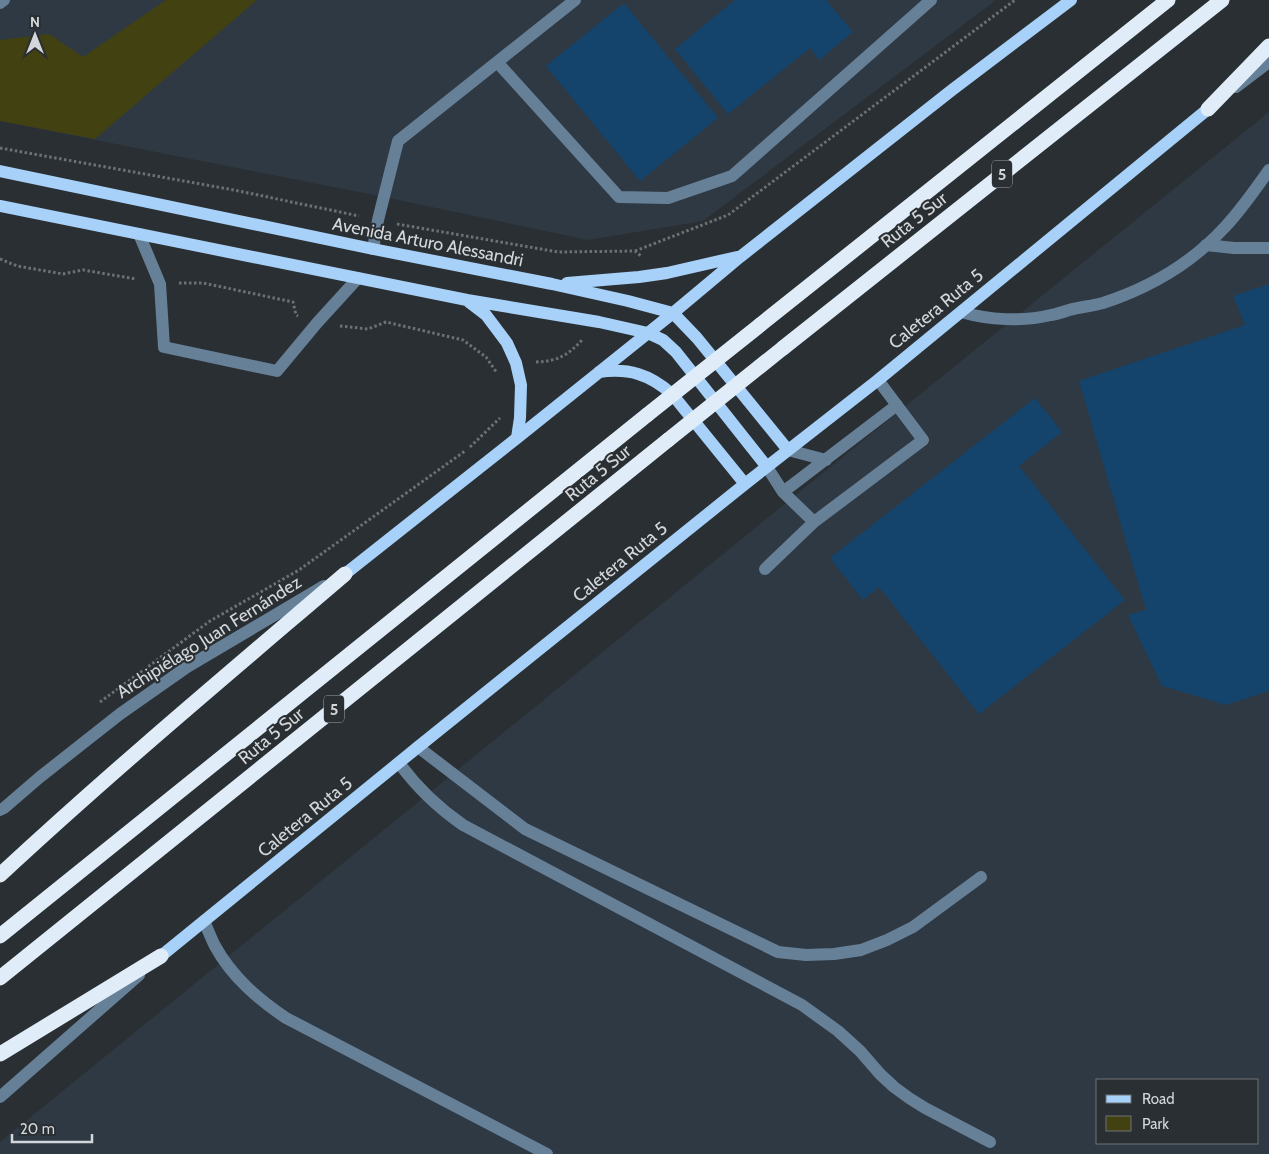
<svg xmlns="http://www.w3.org/2000/svg" width="1269" height="1154" font-family="Cabin,sans-serif">
	<style>
		.built { fill: #2f3943; fill-rule: evenodd }
		.green { fill: #424111 }
		.building { fill: #14446b }
		.lines { fill: none; stroke-linecap: round; stroke-linejoin: round }
		.path { stroke: #6c7174; stroke-width: 3; stroke-dasharray: 2.5 2.5; stroke-linecap: butt }
		.minor { stroke: #668098; stroke-width: 12 }
		.major { stroke: #a7d1f8; stroke-width: 12 }
		.highway { stroke: #e0edf9; stroke-width: 15 }
		.highway-bridge { stroke: #e0edf9; stroke-width: 15 }
		.labels { text-anchor: middle; dominant-baseline: central; stroke-width: 4; stroke-linejoin: round; paint-order: stroke }
		.shield { fill: #2a2f33; stroke: #a0a5a8; stroke-width: 1 }
		.shield-label { font-size: 16px; font-weight: bold; fill: #d3d7da }
		.street-label { font-size: 18px; fill: #d3d7da; stroke: #2a2f33 }
	</style>
	<rect width="100%" height="100%" fill="#2a2f33"/>
	<path class="built" d="M 0,0 L 996,0 L 703,221 L 588,240 L 384,197 L 0,121 Z
		M 1269,112 L 1269,1154 L 0,1154 L 0,1142 L 787,502 ZM 1098,1080 L 1258,1080 L 1258,1143 L 1098,1143 Z"/>
	<path class="green" d="M 166,0 L 257,0 L 95,139 L 0,121 L 0,40 L 49,34 L 83,57 Z"/>
	<path class="building" d="M 735,0 L 826,0 L 853,32 L 819,60 L 810,48 L 728,114 L 675,49 Z
		M 624,3 L 718,118 L 640,181 L 546,66 Z
		M 1269,284 L 1269,691 L 1226,705 L 1162,686 L 1128,615 L 1146,610 L 1079,381 L 1245,325 L 1233,296 Z
		M 1035,398 L 1062,432 L 1019,466 L 1125,600 L 979,714 L 879,587 L 863,600 L 830,558 Z"/>
	<g class="lines">
		<path class="path" d="M 0,148 L 234,190 L 359,216
			M 397,224 L 558,252 L 635,251 L 641,256
			M 635,251 L 728,215 L 1015,0
			M 0,259 L 17,266 L 63,274 L 83,270 L 136,279
			M 179,283 L 203,283 L 293,302 L 296,315 L 298,316
			M 340,326 L 368,329 L 386,322 L 463,340 L 486,357 L 497,373
			M 536,362 C 559,361 568,355 583,339
			M 470,447 L 500,418
			M 100,702 L 210,621 L 299,570 L 465,451"/>
		<path class="minor" d="M 0,3 L 4,0
			M 497,62 L 619,197 L 668,198 L 732,176 L 931,0
			M 1236,87 L 1269,62
			M 139,234 L 160,284 L 164,347 L 277,371 L 317,323 L 358,278
			M 1206,245 L 1234,248 L 1269,248
			M 373,249 L 378,220 L 398,141 L 575,0
			M 961,312 C 989,320 1022,322 1051,315 C 1057,314 1063,312 1069,310 C 1080,307 1092,306 1103,303 C 1149,288 1192,263 1225,227 C 1241,210 1255,190 1269,170
			M 788,450 L 826,460
			M 767,467 L 783,492 L 814,522 L 923,440 L 878,380
			M 783,492 L 897,405
			M 765,569 L 814,522
			M 418,747 L 525,829 L 778,952 L 806,955 L 834,954 L 861,950 L 887,940 L 913,927 L 981,877
			M 399,763 C 418,789 437,807 463,825 L 802,1005 L 838,1031 L 860,1051 L 880,1074 L 894,1087 L 909,1098 L 925,1108 L 990,1142
			M 0,810 L 4,808 L 40,777 L 120,714 L 187,667 L 324,586
			M 204,921 C 208,930 211,938 215,946 C 232,977 258,999 286,1018 L 547,1154
			M 0,1097 L 139,975"/>
		<path class="major" d="M 0,171 L 373,249 L 552,284 L 628,301 L 673,313 L 697,338 L 788,450
			M 0,206 L 467,300 L 599,322 L 648,333 L 663,340 L 676,352 L 767,467
			M 567,283 L 639,277 L 667,273 L 737,257
			M 469,302 L 486,315 L 507,343 L 516,363 L 521,385 L 520,418 L 517,438
			M 599,372 C 629,368 649,374 672,394 L 745,484
			M 345,574 L 517,438 L 673,313 L 740,257 L 952,90 L 1071,0
			M 161,956 L 418,747 L 745,484 L 878,380 L 1208,109"/>
		<path class="highway" d="M 1208,109 L 1269,46
			M 760,325 L 1168,0
			M 783,348 L 1222,0
			M 0,875 C 112,771 229,673 345,574
			M 0,936 L 647,415
			M 0,978 L 668,440
			M 0,1054 L 161,956"/>
		<path class="highway-bridge" d="M 647,415 L 760,325
			M 668,440 L 783,348"/>
	</g>
	<g class="labels">
		<g class="shield">
			<rect x="992" y="160.5" width="20" height="27" rx="4"/>
			<rect x="324" y="695.5" width="20" height="27" rx="4"/>
		</g>
		<g class="shield-label">
			<text x="1002" y="174">5</text>
			<text x="334" y="709">5</text>
		</g>
		<g class="street-label">
			<text transform="translate(914 220) rotate(-38)">Ruta 5 Sur</text>
			<text transform="translate(428 242) rotate(11)">Avenida Arturo Alessandri</text>
			<text transform="translate(936 309) rotate(-39)">Caletera Ruta 5</text>
			<text transform="translate(598 473) rotate(-39)">Ruta 5 Sur</text>
			<text transform="translate(620 562) rotate(-39)">Caletera Ruta 5</text>
			<text transform="translate(209 637) rotate(-32)">Archipiélago Juan Fernández</text>
			<text transform="translate(271 736) rotate(-39)">Ruta 5 Sur</text>
			<text transform="translate(305 817) rotate(-39)">Caletera Ruta 5</text>
		</g>
	</g>
	<rect x="1096" y="1079" width="162" height="65" fill="#2a2f33" stroke="#6e7276"/>
	<rect x="1106" y="1095" width="25" height="8" fill="#a7d1f8" stroke="#6e7276"/>
	<text x="1142" y="1104" font-size="15" fill="#d3d7da">Road</text>
	<rect x="1106" y="1116" width="25" height="15" fill="#424111" stroke="#6e7276"/>
	<text x="1142" y="1129" font-size="15" fill="#d3d7da">Park</text>
	<g transform="translate(35 35)" stroke="#2a2f33" stroke-width="4" paint-order="stroke">
	<path d="M0-4L9 19L0 12L-9 19Z" fill="#d3d7da"/>
	<text y="-8" font-size="14" font-weight="bold" text-anchor="middle" fill="#d3d7da">N</text>
	</g>
	<path d="M12 1134v8h80v-8" fill="none" stroke="#d3d7da" stroke-width="2.5"/>
	<text x="20" y="1134" font-size="15" fill="#d3d7da" stroke="#2a2f33" stroke-width="4" paint-order="stroke">20 m</text>
</svg>
